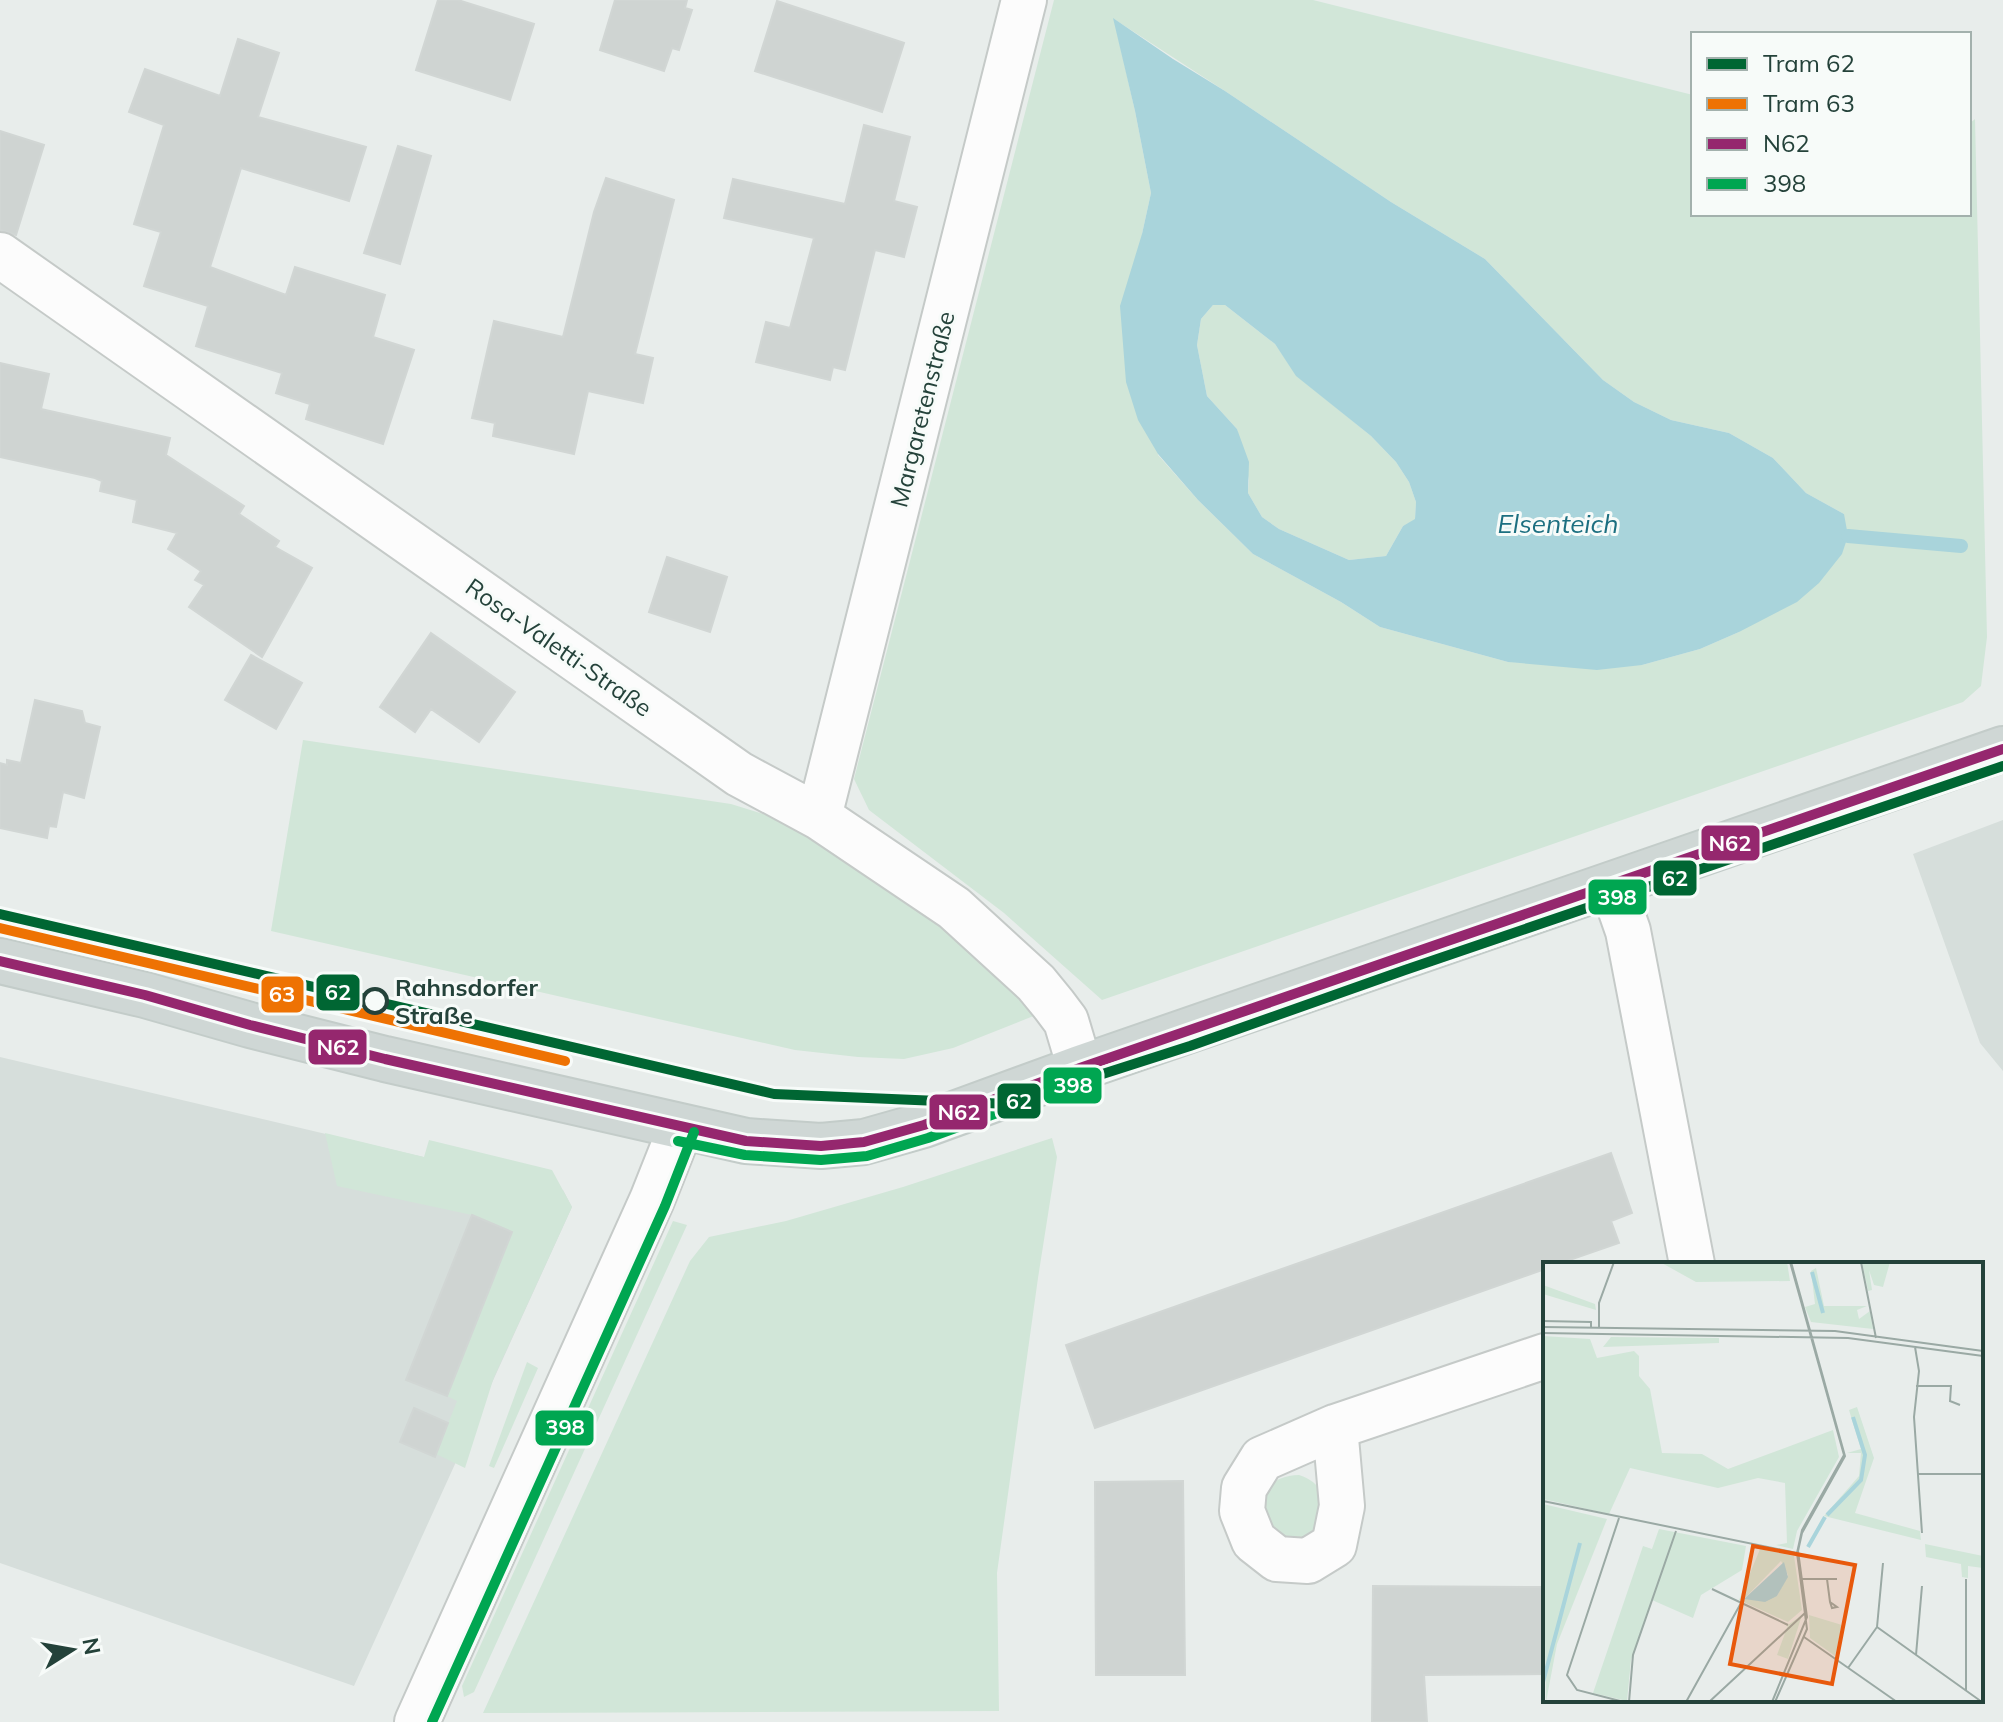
<svg xmlns="http://www.w3.org/2000/svg" width="2003" height="1722" font-family="Mulish,sans-serif">
	<style>
		.built { fill: #d6dedb }
		.green { fill: #d1e6d8; fill-rule: evenodd }
		.water { fill: #a9d4db; fill-rule: evenodd }
		.lines { fill: none; stroke-linecap: round; stroke-linejoin: round }
		.stream { stroke: #a9d4db; stroke-width: 14 }
		.building { fill: #cfd4d2; stroke: #d1d6d4; stroke-width: 2 }
		.minor-casing { stroke: #c5cac8; stroke-width: 48 }
		.major-casing { stroke: #c3ccc9; stroke-width: 48 }
		.minor { stroke: #fcfcfc; stroke-width: 44 }
		.major { stroke: #cfd7d5; stroke-width: 44 }
		.bus-1-casing { stroke: #f7fbf9; stroke-width: 16 }
		.bus-2-casing { stroke: #f7fbf9; stroke-width: 16 }
		.bus-1 { stroke: #95276e; stroke-width: 10 }
		.bus-2 { stroke: #00a651; stroke-width: 10 }
		.tram-1-casing { stroke: #f7fbf9; stroke-width: 16 }
		.tram-2-casing { stroke: #f7fbf9; stroke-width: 16 }
		.tram-1 { stroke: #063; stroke-width: 10 }
		.tram-2 { stroke: #ee7203; stroke-width: 10 }
		.stop-dot { fill: #f7fbf9; stroke: #24423a; stroke-width: 4 }
		.labels { text-anchor: middle; dominant-baseline: central; stroke-width: 6; stroke-linejoin: round; paint-order: stroke }
		.street-label { font-size: 24px; fill: #24423a; stroke: #f7fbf9 }
		.stop-label { font-size: 24px; font-weight: bold; fill: #24423a; stroke: #f7fbf9; text-anchor: start }
		.water-label { font-size: 26px; font-style: italic; fill: #1c6f80; stroke: #f7fbf9 }
		.inset-river { fill: none; stroke: #a9d4db; stroke-width: 4 }
		.inset-road { fill: none; stroke: #9aa9a4; stroke-width: 2 }
		.view { fill: #e8590c; fill-opacity: 0.15; stroke: #e8590c; stroke-width: 4 }
		.inset-edge { fill: none; stroke: #24423a; stroke-width: 4 }
		.line-badge { stroke: #f7fbf9; stroke-width: 3 }
		.badge-label { font-size: 22px; text-anchor: middle; font-weight: bold; fill: #fff }
	</style>
	<rect width="100%" height="100%" fill="#e8edeb"/>
	<path class="built" d="M 2003,820 L 2003,1071 L 1980,1043 L 1913,854 Z
		M 0,1057 L 563,1190 L 572,1207 L 354,1686 L 0,1563 Z"/>
	<path class="green" d="M 1054,0 L 1313,0 L 1693,95 L 1693,214 L 1969,214 L 1969,124 L 1975,119 L 1987,637 L 1981,686 L 1963,702 L 1102,1000 L 1004,913 L 869,810 L 854,779 ZM 1114,19 L 1225,91 L 1391,202 L 1485,259 L 1603,380 L 1634,402 L 1671,420 L 1729,433 L 1773,458 L 1806,493 L 1844,514 L 1739,632 L 1700,649 L 1642,665 L 1508,662 L 1380,627 L 1341,602 L 1253,554 L 1198,500 L 1158,455 L 1142,234 L 1151,193 L 1135,111 Z
		M 1213,305 L 1225,305 L 1275,344 L 1297,376 L 1371,436 L 1396,462 L 1409,482 L 1416,502 L 1415,520 L 1403,526 L 1386,556 L 1349,560 L 1279,529 L 1262,517 L 1248,493 L 1249,480 L 1237,429 L 1207,396 L 1197,345 L 1201,319 Z
		M 303,740 L 731,804 L 815,830 L 975,949 L 1036,1015 L 953,1048 L 904,1059 L 858,1057 L 795,1050 L 271,931 Z
		M 325,1133 L 424,1157 L 429,1140 L 552,1170 L 572,1207 L 494,1377 L 465,1468 L 436,1454 L 457,1401 L 447,1396 L 512,1232 L 472,1215 L 337,1186 Z
		M 1052,1138 L 1057,1157 L 1038,1278 L 997,1573 L 999,1711 L 483,1713 L 690,1261 L 709,1237 L 786,1221 L 903,1187 Z
		M 673,1221 L 687,1225 L 474,1692 L 464,1697 L 462,1686 Z
		M 527,1362 L 538,1368 L 494,1468 L 489,1466 Z
		M 1299,1475 C 1311,1479 1317,1484 1323,1494 C 1322,1503 1323,1517 1319,1525 C 1317,1530 1309,1535 1304,1537 C 1264,1551 1240,1476 1299,1475 Z"/>
	<path class="water" d="M 1113,18 L 1173,59 L 1225,91 L 1391,202 L 1485,259 L 1603,380 L 1634,402 L 1671,420 L 1729,433 L 1773,458 L 1806,493 L 1844,514 L 1848,536 L 1842,554 L 1819,583 L 1797,602 L 1739,632 L 1700,649 L 1642,665 L 1597,670 L 1508,662 L 1380,627 L 1341,602 L 1253,554 L 1198,500 L 1158,454 L 1138,420 L 1126,382 L 1120,306 L 1142,234 L 1151,193 L 1135,111 ZM 1213,305 L 1225,305 L 1275,344 L 1296,376 L 1371,436 L 1396,462 L 1409,482 L 1416,502 L 1415,519 L 1403,526 L 1386,556 L 1349,560 L 1279,529 L 1262,517 L 1248,493 L 1249,462 L 1237,429 L 1207,396 L 1197,345 L 1201,319 Z"/>
	<g class="lines">
		<path class="stream" d="M 1848,536 L 1961,546"/>
	</g>
	<path class="building" d="M 438,0 L 458,0 L 534,24 L 510,100 L 416,70 Z
		M 615,0 L 687,0 L 685,8 L 692,10 L 679,50 L 672,48 L 664,71 L 600,50 Z
		M 777,1 L 904,43 L 882,112 L 755,71 Z
		M 238,39 L 279,53 L 258,117 L 366,147 L 349,201 L 241,168 L 210,267 L 286,295 L 295,267 L 385,295 L 373,337 L 414,350 L 383,444 L 306,419 L 310,404 L 276,393 L 282,373 L 196,346 L 208,306 L 144,286 L 161,232 L 134,224 L 164,125 L 129,112 L 145,69 L 220,96 Z
		M 864,125 L 910,137 L 894,201 L 917,207 L 904,257 L 875,250 L 845,370 L 833,367 L 830,380 L 756,362 L 766,322 L 790,328 L 814,238 L 724,218 L 733,179 L 845,204 Z
		M 0,131 L 44,145 L 16,235 L 0,230 Z
		M 398,146 L 431,156 L 400,264 L 364,253 Z
		M 606,178 L 674,200 L 635,354 L 653,358 L 643,403 L 588,391 L 574,454 L 493,436 L 495,423 L 472,418 L 494,321 L 563,337 L 594,212 Z
		M 0,363 L 49,374 L 41,409 L 170,438 L 166,455 L 244,506 L 239,514 L 279,541 L 275,547 L 312,568 L 262,657 L 189,607 L 204,585 L 195,580 L 201,571 L 168,549 L 177,533 L 133,522 L 137,500 L 100,491 L 102,481 L 95,478 L 0,457 Z
		M 667,557 L 727,577 L 710,632 L 649,612 Z
		M 431,633 L 515,692 L 479,742 L 431,709 L 415,732 L 380,707 Z
		M 251,655 L 302,683 L 276,729 L 225,700 Z
		M 35,700 L 82,711 L 85,723 L 100,727 L 84,798 L 63,792 L 56,827 L 49,826 L 47,838 L 0,828 L 0,763 L 7,765 L 7,760 L 21,763 Z
		M 1611,1153 L 1632,1213 L 1611,1221 L 1619,1243 L 1558,1264 L 1545,1264 L 1545,1269 L 1095,1428 L 1066,1345 Z
		M 472,1215 L 512,1232 L 447,1396 L 406,1380 Z
		M 414,1408 L 448,1423 L 435,1457 L 400,1442 Z
		M 1183,1481 L 1185,1675 L 1096,1675 L 1095,1482 Z
		M 1373,1586 L 1545,1587 L 1545,1674 L 1424,1675 L 1427,1722 L 1372,1722 Z"/>
	<g class="lines">
		<g class="minor-casing">
			<path id="minor" d="M 0,255 L 739,774 L 819,817 L 954,908 L 1036,983 L 1054,1005 L 1066,1021 L 1080,1068
				M 819,817 L 1024,0
				M 1612,885 L 1628,931 L 1692,1264
				M 1335,1427 L 1342,1506 L 1334,1545 L 1308,1561 L 1277,1559 L 1254,1541 L 1242,1511 L 1244,1488 L 1262,1459 L 1335,1427 L 1545,1356
				M 417,1722 L 652,1200 L 681,1127"/>
		</g>
		<g class="major-casing">
			<path id="major" d="M 0,961 L 145,995 L 250,1025 L 385,1059 L 746,1141 L 821,1146 L 864,1142 L 924,1125 L 1080,1068 L 2003,749"/>
		</g>
		<use href="#minor" class="minor"/>
		<use href="#major" class="major"/>
		<g class="bus-1-casing">
			<path id="bus-1" d="M 0,961 L 145,995 L 250,1025 L 385,1059 L 746,1141 L 821,1146 L 864,1142 L 924,1125 L 1080,1068 L 2003,749"/>
		</g>
		<g class="bus-2-casing">
			<path id="bus-2" d="M 678,1141 L 745,1155 L 821,1160 L 867,1156 L 928,1138 L 1085,1081 L 2003,764
				M 432,1722 L 665,1206 L 694,1132"/>
		</g>
		<use href="#bus-1" class="bus-1"/>
		<use href="#bus-2" class="bus-2"/>
		<g class="tram-1-casing">
			<path id="tram-1" d="M 0,914 L 774,1094 L 1009,1104 L 1190,1046 L 1405,970 L 2003,766"/>
		</g>
		<g class="tram-2-casing">
			<path id="tram-2" d="M 0,928 L 565,1061"/>
		</g>
		<use href="#tram-1" class="tram-1"/>
		<use href="#tram-2" class="tram-2"/>
	</g>
	<circle class="stop-dot" cx="375" cy="1001" r="12"/>
	<g class="labels">
		<g class="street-label">
			<text transform="translate(922 409) rotate(-76)">Margaretenstraße</text>
			<text transform="translate(559 647) rotate(35)">Rosa-Valetti-Straße</text>
		</g>
		<g class="stop-label">
			<text x="395" y="987">Rahnsdorfer<tspan x="395" dy="28">Straße</tspan></text>
		</g>
		<g class="water-label">
			<text x="1558" y="523">Elsenteich</text>
		</g>
	</g>
	<g transform="translate(1543 1262)">
		<rect width="440" height="440" fill="#e8edeb"/>
		<path d="M 117,0 L 244,0 L 247,19 L 153,20 ZM 319,0 L 347,0 L 340,25 L 331,23 L 326,8 L 329,28 L 325,29 ZM 273,6 L 281,44 L 324,44 L 314,48 L 316,57 L 327,49 L 330,67 L 268,60 L 262,45 L 272,42 L 268,9 ZM 0,23 L 52,42 L 53,48 L 0,32 ZM 0,74 L 47,77 L 54,96 L 91,89 L 96,94 L 96,114 L 107,127 L 119,191 L 159,192 L 185,207 L 290,168 L 296,195 L 254,269 L 250,287 L 233,283 L 244,281 L 242,221 L 215,216 L 175,226 L 87,206 L 66,252 L 0,237 ZM 68,75 L 176,76 L 176,81 L 60,85 ZM 314,145 L 331,196 L 312,251 L 377,269 L 378,278 L 281,254 L 316,214 L 318,191 L 304,191 L 318,187 L 306,148 ZM 0,242 L 64,257 L 14,382 L 3,440 ZM 116,267 L 203,284 L 199,308 L 158,333 L 150,356 L 109,338 L 88,398 L 84,439 L 50,431 L 100,284 L 109,287 ZM 382,282 L 440,294 L 440,306 L 425,304 L 425,316 L 419,315 L 418,302 L 383,295 ZM 217,287 L 251,294 L 259,348 L 245,360 L 196,338 ZM 238,299 L 245,313 L 234,334 L 202,336 ZM 259,353 L 245,397 L 234,393 L 245,363 ZM 266,353 L 299,363 L 292,394 L 267,376 Z" fill="#d1e6d8" fill-rule="evenodd"/>
		<path d="M 241,300 L 245,315 L 234,334 L 222,340 L 201,337 Z" fill="#a9d4db"/>
		<path class="inset-river" d="M 269,10 L 280,51M 284,253 L 318,218 L 322,193 L 310,155M 265,285 L 282,255M 0,420 L 37,281"/>
		<path class="inset-road" d="M 318,0 L 333,76M 0,59 L 48,60 L 48,66M 0,65 L 292,69 L 440,89M 56,66 L 56,41 L 71,0M 0,71 L 305,76 L 440,94M 372,85 L 376,109 L 371,155 L 379,271M 373,124 L 408,124 L 407,139 L 417,143M 374,212 L 440,212M 0,239 L 254,291M 76,256 L 24,413 L 34,428 L 81,440M 258,317 L 294,317M 284,317 L 287,340 L 294,345 L 289,346 L 287,340M 169,327 L 245,363M 334,365 L 439,440M 261,375 L 354,440M 373,393 L 379,324M 305,406 L 334,365 L 340,301M 423,428 L 423,317M 86,440 L 90,393 L 133,269M 143,440 L 198,341M 166,440 L 262,351M 229,440 L 264,355 L 255,289 L 259,271 L 302,194 L 248,0M 232,440 L 264,367 L 254,291 L 259,268 L 301,193 L 247,0"/>
		<path class="view" d="M 210,284 L 312,303 L 289,422 L 187,402 Z"/>
		<rect width="440" height="440" class="inset-edge"/>
	</g>
	<g class="line-badge">
		<rect x="1700" y="824" width="61" height="38" rx="8" fill="#95276e"/>
		<rect x="1652" y="859" width="46" height="38" rx="8" fill="#063"/>
		<rect x="1587" y="878" width="61" height="38" rx="8" fill="#00a651"/>
		<rect x="315" y="973" width="46" height="39" rx="8" fill="#063"/>
		<rect x="260" y="975" width="45" height="39" rx="8" fill="#ee7203"/>
		<rect x="307" y="1028" width="61" height="38" rx="8" fill="#95276e"/>
		<rect x="1042" y="1066" width="61" height="39" rx="8" fill="#00a651"/>
		<rect x="996" y="1082" width="46" height="38" rx="8" fill="#063"/>
		<rect x="928" y="1093" width="61" height="38" rx="8" fill="#95276e"/>
		<rect x="534" y="1409" width="61" height="38" rx="8" fill="#00a651"/>
	</g>
	<g class="badge-label">
		<text x="1730" y="851">N62</text>
		<text x="1675" y="886">62</text>
		<text x="1617" y="905">398</text>
		<text x="338" y="1000">62</text>
		<text x="282" y="1002">63</text>
		<text x="338" y="1055">N62</text>
		<text x="1073" y="1093">398</text>
		<text x="1019" y="1109">62</text>
		<text x="959" y="1120">N62</text>
		<text x="565" y="1435">398</text>
	</g>
	<rect x="1691" y="32" width="280" height="184" fill="#f7fbf9" stroke="#a3b1ad" stroke-width="2"/>
	<rect x="1707" y="58" width="40" height="12" fill="#006633" stroke="#a3b1ad" stroke-width="2"/>
	<text x="1763" y="72" font-size="24" fill="#24423a">Tram 62</text>
	<rect x="1707" y="98" width="40" height="12" fill="#ee7203" stroke="#a3b1ad" stroke-width="2"/>
	<text x="1763" y="112" font-size="24" fill="#24423a">Tram 63</text>
	<rect x="1707" y="138" width="40" height="12" fill="#95276e" stroke="#a3b1ad" stroke-width="2"/>
	<text x="1763" y="152" font-size="24" fill="#24423a">N62</text>
	<rect x="1707" y="178" width="40" height="12" fill="#00a651" stroke="#a3b1ad" stroke-width="2"/>
	<text x="1763" y="192" font-size="24" fill="#24423a">398</text>
	<g transform="translate(72 1650) rotate(79)" stroke="#f7fbf9" stroke-width="6" paint-order="stroke">
	<path d="M0-6L14 30L0 20L-14 30Z" fill="#24423a"/>
	<text y="-12" font-size="22" font-weight="bold" text-anchor="middle" fill="#24423a">N</text>
	</g>
</svg>
